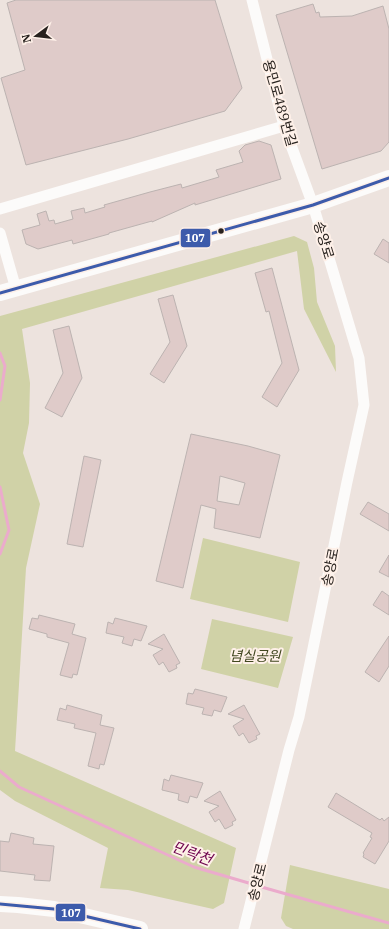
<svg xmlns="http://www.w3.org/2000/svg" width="389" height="929" font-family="'IBM Plex Serif','Noto Sans KR',serif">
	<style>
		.green { fill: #d0d2a7 }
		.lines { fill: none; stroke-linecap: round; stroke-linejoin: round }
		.stream { stroke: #ebabcc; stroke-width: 3 }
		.building { fill: #dfcbc9; stroke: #bcb3b1; fill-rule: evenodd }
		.street { stroke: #fcfbfa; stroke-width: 11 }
		.secondary { stroke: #fcfbfa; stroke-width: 16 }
		.bus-1-casing { stroke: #fef0e8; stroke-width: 6 }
		.bus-1 { stroke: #3d5bab; stroke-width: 3 }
		.bus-dot { fill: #28221e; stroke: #fef0e8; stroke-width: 1.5 }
		.labels { text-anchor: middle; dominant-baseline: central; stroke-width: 4; stroke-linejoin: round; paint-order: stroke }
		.street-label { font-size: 14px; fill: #28221e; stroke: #fef0e8 }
		.park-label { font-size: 14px; font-style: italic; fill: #41471f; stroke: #fef0e8 }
		.water-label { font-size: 15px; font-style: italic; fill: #6d024d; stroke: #fef0e8 }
		.line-badge { stroke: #fef0e8; stroke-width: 1.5 }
		.badge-label { font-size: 11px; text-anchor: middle; font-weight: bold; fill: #fff }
	</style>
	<rect width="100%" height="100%" fill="#ede3de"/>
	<path class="green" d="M 294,236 L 307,242 L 314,268 L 317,302 L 335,346 L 336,372 L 304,309 L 297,251 L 22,329 L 30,383 L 29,423 L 23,453 L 40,504 L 26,568 L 15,751 L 236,848 L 224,903 L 213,909 L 128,890 L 100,888 L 108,848 L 15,801 L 0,790 L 0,316 Z
		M 203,538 L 300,562 L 288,622 L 190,599 Z
		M 212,619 L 293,637 L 278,688 L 201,669 Z
		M 290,865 L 389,889 L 389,929 L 293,929 L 286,926 L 281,918 Z"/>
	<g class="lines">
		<path class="stream" d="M 0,353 L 5,366 L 0,400
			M 0,487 L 9,530 L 0,554
			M 0,771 L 19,787 L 194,867 L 252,884
			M 258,886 L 389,923"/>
	</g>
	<path class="building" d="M 16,0 L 215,0 L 242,88 L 225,111 L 128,139 L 26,165 L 1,78 L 25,70 L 7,3 Z
		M 313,4 L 316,13 L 319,12 L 320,17 L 352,16 L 383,6 L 389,29 L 389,142 L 381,151 L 322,169 L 276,15 Z
		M 259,141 L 271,145 L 281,179 L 195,205 L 195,203 L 152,222 L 152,221 L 109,233 L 109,234 L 73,244 L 72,240 L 38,249 L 26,244 L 22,230 L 40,225 L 37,214 L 46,211 L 49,221 L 54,220 L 55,224 L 73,219 L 71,211 L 84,208 L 85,213 L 105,207 L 104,205 L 150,192 L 181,184 L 182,188 L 219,177 L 216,170 L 243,162 L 239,151 L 245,145 Z
		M 383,239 L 389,243 L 389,263 L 374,254 Z
		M 272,268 L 299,370 L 277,407 L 262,397 L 282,363 L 269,311 L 266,312 L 255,273 Z
		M 173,295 L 187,346 L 164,383 L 150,374 L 170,342 L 158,299 Z
		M 69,326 L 82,378 L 62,417 L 45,408 L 63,373 L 53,330 Z
		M 191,434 L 248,446 L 280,455 L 260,538 L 214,528 L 216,509 L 201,505 L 183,588 L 156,581 ZM 220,476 L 245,483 L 239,505 L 217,501 Z
		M 84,456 L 101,460 L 83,547 L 67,544 Z
		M 368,502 L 389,514 L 389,531 L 360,514 Z
		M 389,555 L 389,577 L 379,572 Z
		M 382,591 L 389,596 L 389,615 L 373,605 Z
		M 39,615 L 75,624 L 72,634 L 86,638 L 77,675 L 73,674 L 72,678 L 60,675 L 69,643 L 47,637 L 47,634 L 29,629 L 32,618 L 38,619 Z
		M 115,618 L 147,626 L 141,641 L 134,639 L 132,646 L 122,643 L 124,637 L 106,633 L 108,622 L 113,624 Z
		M 164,634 L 180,663 L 176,665 L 177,668 L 169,672 L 163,662 L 159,665 L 153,655 L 163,649 L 148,644 Z
		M 389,636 L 389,666 L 379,682 L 365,672 Z
		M 195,689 L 227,697 L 221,712 L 214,710 L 212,716 L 202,714 L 204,708 L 186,704 L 188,693 L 193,694 Z
		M 67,705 L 102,715 L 100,725 L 114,728 L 104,765 L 100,764 L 99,769 L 88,766 L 96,733 L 74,728 L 75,724 L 57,720 L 60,708 L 66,710 Z
		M 244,705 L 260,734 L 256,736 L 257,739 L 249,743 L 243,733 L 239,736 L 233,726 L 244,719 L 228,714 Z
		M 171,775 L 203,783 L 197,798 L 190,796 L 188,803 L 178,800 L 179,794 L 162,790 L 164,779 L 169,781 Z
		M 220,791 L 236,820 L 232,822 L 233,825 L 225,829 L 219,819 L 215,822 L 209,812 L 219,806 L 204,801 Z
		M 336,793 L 380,820 L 382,818 L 384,821 L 389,817 L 389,841 L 375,864 L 363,857 L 364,854 L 363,853 L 372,838 L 370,837 L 372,833 L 328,807 Z
		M 11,833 L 34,838 L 33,844 L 54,846 L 50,881 L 34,880 L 35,875 L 0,871 L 0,841 L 9,842 Z"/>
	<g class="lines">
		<path class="street" d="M 0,209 L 284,126
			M 0,233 L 16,289
			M 244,929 L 289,750 L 299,717 L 347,482 L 364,405 L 359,358 L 313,205 L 284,126 L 252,0"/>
		<path class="secondary" d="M 0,293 L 313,205 L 389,178
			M 0,904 L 18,905 L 54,909 L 140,929"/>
		<g class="bus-1-casing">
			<path id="bus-1" d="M 0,293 L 313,205 L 389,178
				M 0,904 L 54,909 L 140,929"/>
		</g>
		<use href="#bus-1" class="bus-1"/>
	</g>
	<circle class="bus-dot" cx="221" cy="231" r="3.5"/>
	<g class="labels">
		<g class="street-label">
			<text transform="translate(280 103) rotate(74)">용민로489번길</text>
			<text transform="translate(324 240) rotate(73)">송양로</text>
			<text transform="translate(330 567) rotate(-79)">송양로</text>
			<text transform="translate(257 882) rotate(-76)">송양로</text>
		</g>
		<g class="park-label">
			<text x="255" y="656">념실공원</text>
		</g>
		<g class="water-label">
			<text transform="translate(192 853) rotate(21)">민락천</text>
		</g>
	</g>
	<g class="line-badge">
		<rect x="180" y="228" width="31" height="20" rx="4" fill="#3d5bab"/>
		<rect x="55" y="903" width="31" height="19" rx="4" fill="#3d5bab"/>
	</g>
	<g class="badge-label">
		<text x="195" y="242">107</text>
		<text x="71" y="917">107</text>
	</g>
	<g transform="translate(36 36) rotate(255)" stroke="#fef0e8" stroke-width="3" paint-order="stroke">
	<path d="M0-3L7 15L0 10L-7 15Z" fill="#28221e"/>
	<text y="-6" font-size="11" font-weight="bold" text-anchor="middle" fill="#28221e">N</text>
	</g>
</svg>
